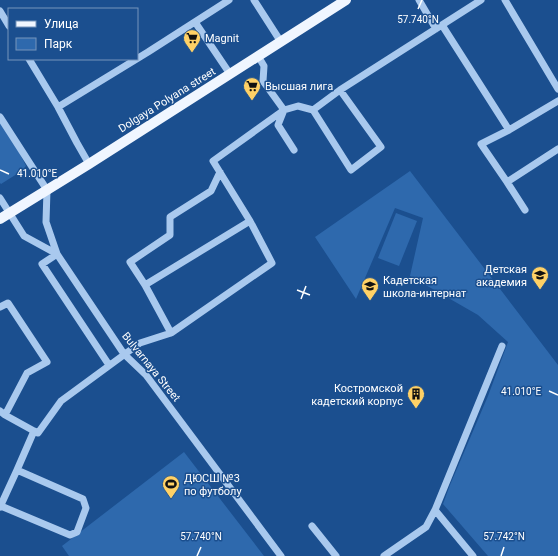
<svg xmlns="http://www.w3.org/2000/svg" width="558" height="556" font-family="Roboto,sans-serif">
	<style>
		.green { fill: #2e69ad }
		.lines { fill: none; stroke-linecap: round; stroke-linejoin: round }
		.minor { stroke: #a9c9ee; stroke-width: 7 }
		.major { stroke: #f0f6ff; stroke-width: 10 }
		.ticks { fill: none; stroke: #fff; stroke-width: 1.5 }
		.labels { text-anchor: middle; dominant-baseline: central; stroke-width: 3; stroke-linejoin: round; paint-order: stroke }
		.poi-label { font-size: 11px; fill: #fff; stroke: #1b4f8f; text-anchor: start }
		.street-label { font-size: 11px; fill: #fff; stroke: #1b4f8f }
		.ticks-label { font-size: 10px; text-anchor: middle; fill: #fff; stroke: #1b4f8f; stroke-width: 3; stroke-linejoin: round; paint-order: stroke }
	</style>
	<rect width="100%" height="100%" fill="#1b4f8f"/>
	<path class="green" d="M 0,122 L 18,150 L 26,166 L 20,172 L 1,184 L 0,183 Z
		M 410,171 L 558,365 L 558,556 L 488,556 L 443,504 L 450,485 L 488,396 L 508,342 L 478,315 L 410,276 L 423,218 L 395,208 L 356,299 L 315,237 Z
		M 396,213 L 417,221 L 399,266 L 378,258 Z
		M 184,452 L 264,556 L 69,556 L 62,546 Z"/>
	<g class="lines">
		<path class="minor" d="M 254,0 L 281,42
			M 419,0 L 436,29
			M 505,0 L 558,89
			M 0,11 L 9,26
			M 195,22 L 230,74
			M 442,25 L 509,130 L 481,144 L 507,182
			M 258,56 L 264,66 L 263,81 L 284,110 L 298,106 L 313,110 L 340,90 L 481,0
			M 29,59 L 58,107 L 77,143 L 89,164
			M 58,107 L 148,52 L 229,0
			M 284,110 L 278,125 L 294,150
			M 313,110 L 351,170 L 381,147 L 340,90
			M 0,117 L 47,190 L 46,222 L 57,254 L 124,354 L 146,375 L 281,556
			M 509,130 L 558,101
			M 220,172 L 211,191 L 170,217 L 170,235 L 130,262 L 145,285 L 171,333 L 272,263 L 250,221
			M 0,198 L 24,236 L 57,254
			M 525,210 L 507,182 L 558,149
			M 57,254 L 42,264 L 109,365
			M 145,285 L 250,221 L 213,161 L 284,110
			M 0,307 L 8,303 L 47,362 L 27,373 L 5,415
			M 0,411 L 5,415 L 34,431 L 38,433 L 61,401 L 140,343 L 171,333
			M 17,470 L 34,431
			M 0,507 L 17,470 L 83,499 L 86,508 L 77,532 L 70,535 L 1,506
			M 312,526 L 336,556
			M 384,556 L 426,527 L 435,510
			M 473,556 L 435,510 L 502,346"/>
		<path class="major" d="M 0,219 L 47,190 L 89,164 L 346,0"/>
	</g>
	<path class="ticks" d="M 418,9 L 422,0M 0,170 L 9,174M 297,290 L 310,295M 301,299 L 306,286M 549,391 L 558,395M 197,556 L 201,547M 501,556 L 504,547"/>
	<defs>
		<g id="supermarket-pin" transform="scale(0.9)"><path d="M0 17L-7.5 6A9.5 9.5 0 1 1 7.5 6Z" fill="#ffd166" stroke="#1b4f8f"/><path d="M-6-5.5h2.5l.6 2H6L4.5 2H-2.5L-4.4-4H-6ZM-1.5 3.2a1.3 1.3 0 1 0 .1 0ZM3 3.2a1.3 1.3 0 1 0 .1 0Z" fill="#111"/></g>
		<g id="school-pin" transform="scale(0.9)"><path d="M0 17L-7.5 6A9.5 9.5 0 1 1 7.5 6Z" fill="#ffd166" stroke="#1b4f8f"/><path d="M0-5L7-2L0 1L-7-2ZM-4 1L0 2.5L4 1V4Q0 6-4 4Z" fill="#111"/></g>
		<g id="building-pin" transform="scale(0.9)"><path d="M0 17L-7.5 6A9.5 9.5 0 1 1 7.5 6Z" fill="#ffd166" stroke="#1b4f8f"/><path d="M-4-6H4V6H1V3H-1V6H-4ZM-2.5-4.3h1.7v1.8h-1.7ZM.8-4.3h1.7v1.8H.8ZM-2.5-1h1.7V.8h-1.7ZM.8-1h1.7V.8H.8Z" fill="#111"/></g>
		<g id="stadium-pin" transform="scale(0.9)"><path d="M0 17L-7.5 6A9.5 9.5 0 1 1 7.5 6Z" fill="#ffd166" stroke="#1b4f8f"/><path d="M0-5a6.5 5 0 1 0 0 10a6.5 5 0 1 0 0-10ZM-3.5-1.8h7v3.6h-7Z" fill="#111"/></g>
	</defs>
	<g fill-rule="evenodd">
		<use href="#supermarket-pin" x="192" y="38"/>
		<use href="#supermarket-pin" x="252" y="86"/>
		<use href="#school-pin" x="540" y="275"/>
		<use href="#school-pin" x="370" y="286"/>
		<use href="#building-pin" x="416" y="394"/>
		<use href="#stadium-pin" x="171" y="484"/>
	</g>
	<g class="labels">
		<g class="poi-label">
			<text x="205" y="38">Magnit</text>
			<text x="265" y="86">Высшая лига</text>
			<text x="527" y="269" text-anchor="end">Детская<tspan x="527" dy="13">академия</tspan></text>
			<text x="383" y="280">Кадетская<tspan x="383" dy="13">школа-интернат</tspan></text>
			<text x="403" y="388" text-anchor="end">Костромской<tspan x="403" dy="13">кадетский корпус</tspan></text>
			<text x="184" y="478">ДЮСШ №3<tspan x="184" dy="13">по футболу</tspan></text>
		</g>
		<g class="street-label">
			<text transform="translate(167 100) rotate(-32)">Dolgaya Polyana street</text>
			<text transform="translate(151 367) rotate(51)">Bulvarnaya Street</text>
		</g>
	</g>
	<g class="ticks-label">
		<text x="418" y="23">57.740°N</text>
		<text x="37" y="177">41.010°E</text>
		<text x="521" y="395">41.010°E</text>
		<text x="201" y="540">57.740°N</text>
		<text x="504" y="540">57.742°N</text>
	</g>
	<rect x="8" y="8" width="130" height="52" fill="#1b4f8f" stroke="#7695bc"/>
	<rect x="16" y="21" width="20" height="6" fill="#f0f6ff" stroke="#7695bc"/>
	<text x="44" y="28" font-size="12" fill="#ffffff">Улица</text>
	<rect x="16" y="38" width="20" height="12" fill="#2e69ad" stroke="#7695bc"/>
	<text x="44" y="48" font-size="12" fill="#ffffff">Парк</text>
</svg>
